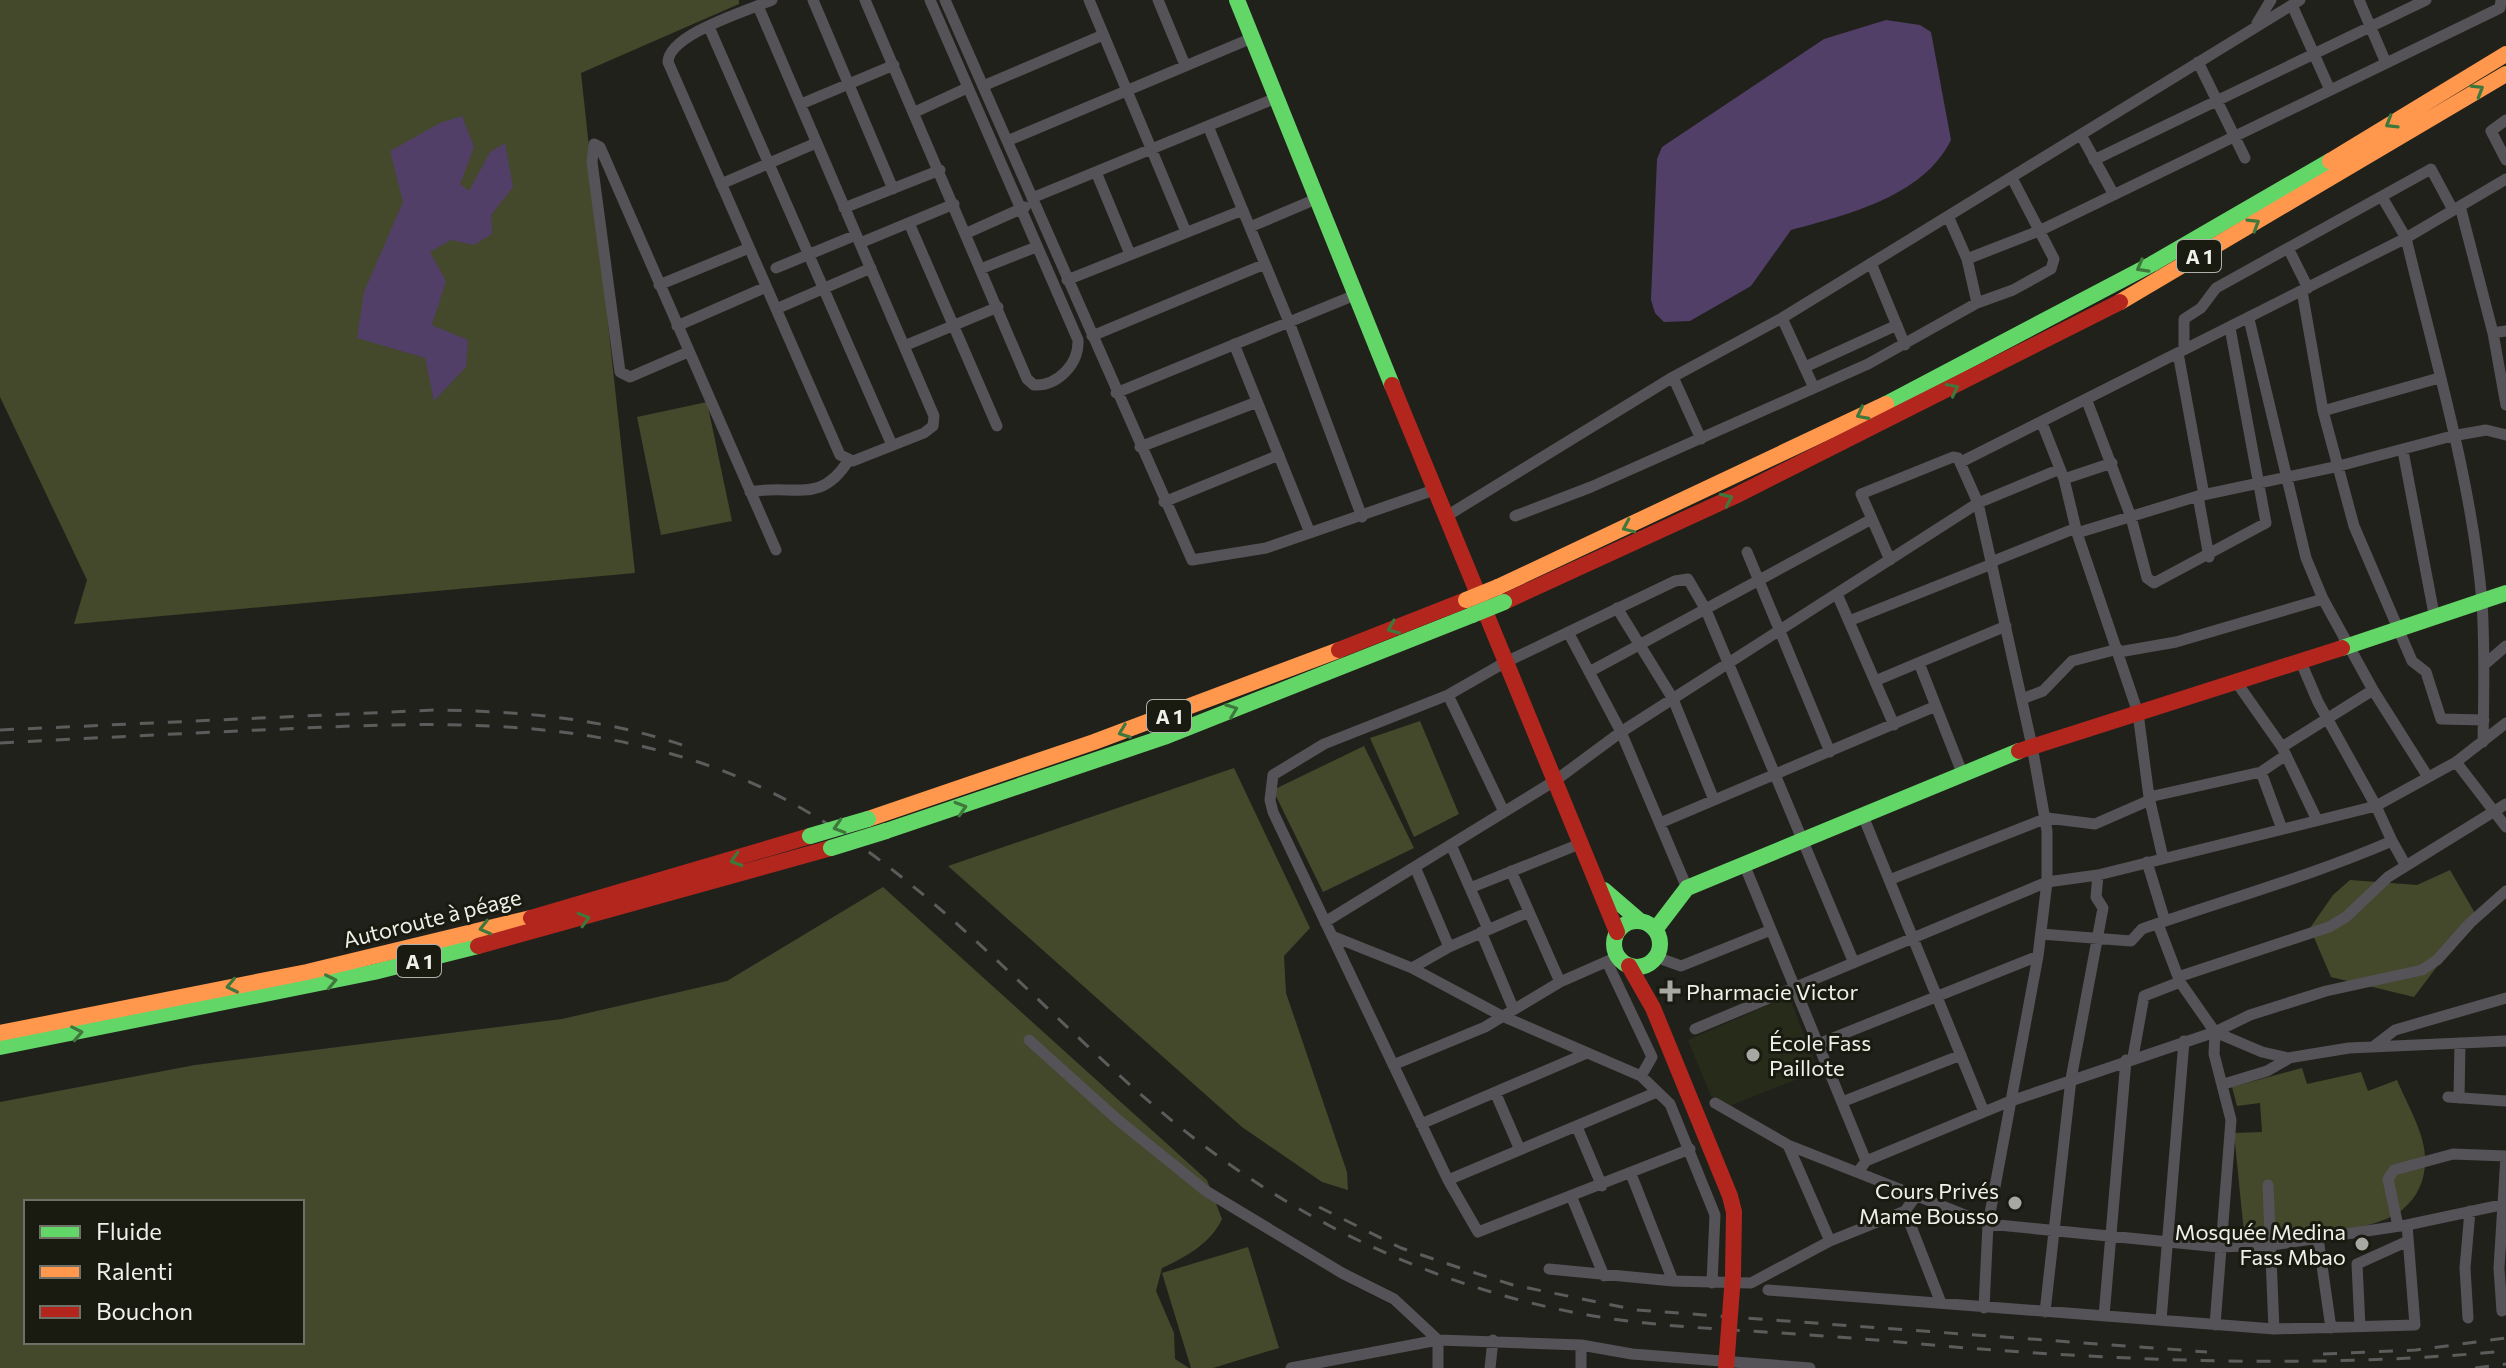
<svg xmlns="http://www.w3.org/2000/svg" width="2506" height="1368" font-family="Commissioner,sans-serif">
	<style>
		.built { fill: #272b1a }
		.green { fill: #43492a; fill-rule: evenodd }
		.water { fill: #513f67 }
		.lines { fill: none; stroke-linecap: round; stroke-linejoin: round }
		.street { stroke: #565358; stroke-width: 11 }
		.fast { stroke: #63d668; stroke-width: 16 }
		.slow { stroke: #ff974d; stroke-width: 16 }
		.jam { stroke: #b3261e; stroke-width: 16 }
		.rail { stroke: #5c5c5c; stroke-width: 3; stroke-dasharray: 14 14; stroke-linecap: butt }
		.fast-bridge { stroke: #63d668; stroke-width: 16 }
		.slow-bridge { stroke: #ff974d; stroke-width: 16 }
		.jam-bridge { stroke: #b3261e; stroke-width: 16 }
		.oneway { stroke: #3e783c }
		.poi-dot { fill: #a7a8a1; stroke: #191b10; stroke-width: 3 }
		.labels { text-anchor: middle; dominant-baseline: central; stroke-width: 6; stroke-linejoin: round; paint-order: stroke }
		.shield { fill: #191b10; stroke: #afb1a8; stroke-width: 2 }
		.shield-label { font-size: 20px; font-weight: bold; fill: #eff1e9 }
		.street-label { font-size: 22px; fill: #eff1e9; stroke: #191b10 }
		.poi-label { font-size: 22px; fill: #eff1e9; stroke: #191b10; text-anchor: start }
	</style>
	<rect width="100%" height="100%" fill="#21211c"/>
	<path class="built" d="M 1789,996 L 1818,1071 L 1729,1106 L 1711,1096 L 1688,1040 Z"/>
	<path class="green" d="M 0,0 L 739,0 L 739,4 L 581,73 L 635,573 L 74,624 L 87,580 L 0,397 Z
		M 707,402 L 732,521 L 661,535 L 637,417 Z
		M 1420,721 L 1459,814 L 1414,837 L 1370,738 Z
		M 1364,746 L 1414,848 L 1323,892 L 1273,790 Z
		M 1234,768 L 1310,928 L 1284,956 L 1286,993 L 1347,1172 L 1348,1190 L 1322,1182 L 1242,1127 L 948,866 Z
		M 2450,870 L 2476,915 L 2414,997 L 2331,977 L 2310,928 L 2333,895 L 2350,880 L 2417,885 Z
		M 883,887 L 1207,1180 L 1222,1219 C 1211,1243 1186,1257 1162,1268 L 1156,1291 L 1174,1333 L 1175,1359 L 1189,1368 L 0,1368 L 0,1102 L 195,1065 L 562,1019 L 727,981 ZM 26,1202 L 302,1202 L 302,1342 L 26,1342 Z
		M 2302,1068 L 2307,1084 L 2361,1072 L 2368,1091 L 2397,1080 C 2406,1102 2424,1132 2425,1156 C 2426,1178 2419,1196 2402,1210 C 2376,1232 2279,1241 2245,1243 L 2234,1133 L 2262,1132 L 2260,1103 L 2237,1106 L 2232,1087 Z
		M 1248,1247 L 1279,1348 L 1213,1368 L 1191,1368 L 1162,1273 Z"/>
	<path class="water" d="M 1886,20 L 1920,25 L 1931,32 L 1951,140 C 1923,197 1846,215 1791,230 L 1751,286 L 1690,321 L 1664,322 L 1655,313 L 1651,300 L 1657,159 L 1662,147 L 1824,39 Z
		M 462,116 L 474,147 L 460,184 L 469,191 L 490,152 L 505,143 L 513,187 L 491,215 L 492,234 L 474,245 L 451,240 L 430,252 L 446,281 L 432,325 L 468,340 L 466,367 L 434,401 L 425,358 L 357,338 L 364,292 L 403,202 L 390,151 L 440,123 Z"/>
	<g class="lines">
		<path class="street" d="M 813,0 L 893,189
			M 865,0 L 1027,379 L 1034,385 C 1058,386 1079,364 1078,340 L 930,0
			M 945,0 L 1192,560 L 1266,548 L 1434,490
			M 1089,0 L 1186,232
			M 1158,0 L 1185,65
			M 2359,0 L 2386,63
			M 2292,5 L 2330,90
			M 758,6 L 934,416 L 933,426 L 924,433 L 853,461 L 840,455 L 668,62 C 669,34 747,11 772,0
			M 2257,23 L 2271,0
			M 709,27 L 892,445
			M 2198,62 L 2245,158
			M 983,86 L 1103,35
			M 801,104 L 894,65
			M 915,112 L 967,88
			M 2506,120 L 2491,131 L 2506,160
			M 1208,126 L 1289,322 L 1362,517
			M 2081,135 L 2114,195
			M 1007,141 L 1252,38
			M 2094,160 L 2426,0
			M 1096,172 L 1130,254
			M 721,184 L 816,143
			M 2382,197 L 2406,238 C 2434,356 2472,481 2482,602 C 2485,649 2484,695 2483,742
			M 1032,198 L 1276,98
			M 2460,206 L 2493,333 L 2506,405
			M 844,208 L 940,170
			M 1948,216 L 1967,259 L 1977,303
			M 909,223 L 997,426
			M 1250,227 L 1316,199
			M 967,233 L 1025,207
			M 860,243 L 954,204
			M 2289,250 L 2308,288
			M 1967,259 L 2039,231 L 2500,8 L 2501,0
			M 1871,263 L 1905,345
			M 776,268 L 856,235
			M 983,268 L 1036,247
			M 1067,280 L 1243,210
			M 659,285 L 749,248
			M 2302,291 L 2323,411 L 2354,526 L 2412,661 L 2426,672 L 2441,719 L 2484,720
			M 776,309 L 871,268
			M 1782,318 L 1814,388
			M 2249,319 L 2306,558 L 2323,599 L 2373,690 L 2428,777
			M 677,326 L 766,287
			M 2493,333 L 2506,331
			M 1092,336 L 1265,264
			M 1234,344 L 1310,533
			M 904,346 L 998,307
			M 2184,349 L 2184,319 L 2201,308 L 2216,288 L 2431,169 L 2453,210
			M 688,352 L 630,377 L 620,372 L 592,162 L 594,144 L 600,147 L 776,550
			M 2178,353 L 2204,495
			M 1805,367 L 1897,325
			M 1673,377 L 1701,439
			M 1116,393 L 1355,295
			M 2087,401 L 2131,517 L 2147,578 L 2154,583 L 2266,523 L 2230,328
			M 2323,411 L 2439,378
			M 2042,423 L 2064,479 L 2077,533 L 2138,713 L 2149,797 L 2163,858
			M 1140,447 L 1257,402
			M 2403,451 L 2434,614
			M 1961,462 L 2406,238 L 2506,179
			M 2064,479 L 2112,463
			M 750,492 C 792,483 820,506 848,461
			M 2198,496 L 2209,557
			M 1164,502 L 1279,455
			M 1515,516 L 1591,487 L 1868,364 L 1977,303 L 2013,290 L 2051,269 L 2054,259 L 2012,178
			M 1445,517 L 1673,377 L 1782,318 L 2300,0
			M 2077,533 L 2198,496 L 2339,466 L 2452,436 L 2486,430 L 2506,435
			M 1747,552 L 1830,752
			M 1890,560 L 1861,494 L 1953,457 L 1958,458 L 1978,503 L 2032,746 L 2047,831 L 2047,882 L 2038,956 L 1988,1224 L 1984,1308
			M 1991,562 L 2076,528
			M 1837,594 L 1894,725
			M 1617,608 L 1673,699 L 1714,800
			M 1849,621 L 1992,564
			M 1568,632 L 1621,732 L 1687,888
			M 2119,652 L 2176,642 L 2323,599
			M 1919,663 L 1963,775
			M 2485,664 L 2506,646
			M 1589,672 L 1870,520
			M 1875,681 L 2006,626
			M 2237,683 L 2282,747 L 2373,690
			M 1448,695 L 1504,812
			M 2022,699 L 2043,691 L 2072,661 L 2118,649
			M 2282,747 L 2317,820
			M 2456,762 L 2506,827
			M 2261,772 L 2286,755
			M 2149,797 L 2261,772 L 2282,829
			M 1863,816 L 1984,1112
			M 1660,823 L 1936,706
			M 2392,841 L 2406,866
			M 1451,845 L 1488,929
			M 2147,862 L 2165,921
			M 1744,864 L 1866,1161
			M 1415,867 L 1449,947
			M 1511,871 L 1560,982
			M 1889,880 L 2047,818 L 2095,824 L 2150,800
			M 1470,888 L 1582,843
			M 1325,922 L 1556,780 L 1621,732 L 1978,503 L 2060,469
			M 2158,924 L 2180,982 L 2215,1032 L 2262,1052 L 2288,1058 L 2349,1048 L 2506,1041
			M 1481,932 L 1513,1008
			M 2041,934 L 2131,941 L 2142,929 C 2225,900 2311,876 2392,841 L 2376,806 L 2456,762 L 2506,723
			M 1332,936 L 1412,968 L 1502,1016 L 1641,1076 L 1670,1104 L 1715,1215 L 1712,1283
			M 1656,957 L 1681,966 L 1771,930
			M 1607,962 L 1652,1057 L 1641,1076
			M 1412,968 L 1449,947 L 1529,912
			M 2178,977 L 2329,927 L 2346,917 L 2388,877 L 2506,804
			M 1695,1029 L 2047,882 L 2098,875 L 2376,806 L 2318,702 L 2300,660
			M 2215,1032 L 2214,1054 L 2231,1120 L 2215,1325
			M 1029,1040 L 1118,1120 L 1206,1191 L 1342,1273 L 1394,1299 L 1438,1340 L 1581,1345 L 1632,1354 L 1810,1368
			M 1818,1044 L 2038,956
			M 2374,1046 L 2395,1030 L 2506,998
			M 2133,1057 L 2144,996 L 2180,982
			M 1393,1065 L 1485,1027 L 1560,982 L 1617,957
			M 2224,1084 L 2267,1071 L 2288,1059
			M 1495,1092 L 1520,1150
			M 2448,1097 L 2506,1101
			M 2459,1098 L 2460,1043
			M 1842,1102 L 1961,1055
			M 1715,1103 L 1788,1145 L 1988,1224 L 2219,1247 L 2272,1245 L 2407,1225 L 2506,1204
			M 1421,1124 L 1587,1053
			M 1577,1127 L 1602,1186
			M 1788,1145 L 1830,1241
			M 1690,1149 L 1478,1232 L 1448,1180 L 1273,812 L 1270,800 L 1273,775 L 1324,744 L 1448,695 L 1504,663 L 1675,581 L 1688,579 L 1706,610 L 1854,963
			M 1858,1172 L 1866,1161 L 2008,1102 L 2215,1032 L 2250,1015 L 2326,991 L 2422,970 L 2437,960 L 2470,923 L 2506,891
			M 1631,1174 L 1673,1281
			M 1448,1180 L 1657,1092
			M 2268,1185 L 2274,1329
			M 1572,1198 L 1604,1276
			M 1905,1211 L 1941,1303
			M 2398,1226 L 2388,1179 L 2394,1170 L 2453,1154 L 2506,1156
			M 2318,1238 L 2331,1328
			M 1549,1269 L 1673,1281 L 1751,1283 L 1830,1241 L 1905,1211 L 1916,1196
			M 1768,1290 L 2274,1329 L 2415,1325 L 2407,1225
			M 2502,1311 L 2499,1268 L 2506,1156
			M 2045,1312 L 2071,1079 L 2103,908 L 2096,897 L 2098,875
			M 2104,1316 L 2126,1060
			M 2468,1318 L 2465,1268 L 2470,1211
			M 2161,1320 L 2184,1041
			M 2360,1327 L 2357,1264 L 2408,1241
			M 1581,1345 L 1581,1368
			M 1291,1368 L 1438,1340 L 1438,1368
			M 1490,1368 L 1493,1340"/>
		<path class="fast" d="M 1237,0 L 1392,385
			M 1886,404 L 2152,264 L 2330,161
			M 2342,648 L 2506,593
			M 886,831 L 1164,737 L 1472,615
			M 1604,890 L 1640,921
			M1614 944a23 23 0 1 1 46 0a23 23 0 1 1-46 0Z
			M 1655,930 L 1687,888 L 2019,751
			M 0,1047 L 374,972 L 478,946"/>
		<path class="slow" d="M 2330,161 L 2506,54
			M 2120,302 L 2506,74
			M 1498,587 L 1886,404
			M 868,819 L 1094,742 L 1339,650
			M 0,1033 L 307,972 L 531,918"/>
		<path class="jam" d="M 1392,385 L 1617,932
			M 1504,602 L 1735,496 L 2120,302
			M 1339,650 L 1466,600
			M 2019,751 L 2342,648
			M 531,918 L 810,836
			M 478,946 L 831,848
			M 1629,966 L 1653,1008 L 1730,1196 L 1734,1212 L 1733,1276"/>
		<path class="rail" d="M 0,730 L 435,710 C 524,711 610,719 694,749
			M 0,743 C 94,738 189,733 283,729 C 429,722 570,717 710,766 C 911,838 1035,1017 1199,1142 C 1310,1227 1440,1287 1577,1313 C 1639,1325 1703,1328 1765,1332 C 1833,1336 1900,1342 1967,1348 C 2147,1362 2326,1368 2506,1351
			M 1319,1207 L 1401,1248 L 1463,1269 L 1513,1285 L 1637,1310 L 2207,1352
			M 2323,1354 L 2416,1350 L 2506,1338
			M 2475,1368 L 2506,1364"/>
		<path class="fast-bridge" d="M 1472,615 L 1504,602
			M 810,836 L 868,819
			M 831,848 L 886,831"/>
		<path class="slow-bridge" d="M 1466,600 L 1498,587"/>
		<path class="jam-bridge" d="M 1726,1368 L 1733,1276"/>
	</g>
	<defs><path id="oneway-chevron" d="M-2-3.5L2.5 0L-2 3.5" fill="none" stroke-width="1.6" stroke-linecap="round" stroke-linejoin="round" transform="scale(2)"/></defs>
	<g class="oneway">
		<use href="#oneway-chevron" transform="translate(2478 90) rotate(-31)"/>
		<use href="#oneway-chevron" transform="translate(2391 123) rotate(149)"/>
		<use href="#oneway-chevron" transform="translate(2254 224) rotate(-31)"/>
		<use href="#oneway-chevron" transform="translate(2142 267) rotate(151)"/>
		<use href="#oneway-chevron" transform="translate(1953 389) rotate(-26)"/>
		<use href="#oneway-chevron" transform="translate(1862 414) rotate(153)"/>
		<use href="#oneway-chevron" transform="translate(1727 499) rotate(-25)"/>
		<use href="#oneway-chevron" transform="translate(1628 527) rotate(156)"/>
		<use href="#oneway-chevron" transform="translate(1393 628) rotate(158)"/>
		<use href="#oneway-chevron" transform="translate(1232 710) rotate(-21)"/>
		<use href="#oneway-chevron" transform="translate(1124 732) rotate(159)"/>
		<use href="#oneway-chevron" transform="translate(961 808) rotate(-17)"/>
		<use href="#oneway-chevron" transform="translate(839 827) rotate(163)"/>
		<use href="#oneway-chevron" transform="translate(736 860) rotate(163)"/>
		<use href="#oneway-chevron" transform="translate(584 919) rotate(-16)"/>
		<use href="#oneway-chevron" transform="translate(485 928) rotate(166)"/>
		<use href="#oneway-chevron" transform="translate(331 981) rotate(-12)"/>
		<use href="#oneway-chevron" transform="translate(232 986) rotate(168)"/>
		<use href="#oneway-chevron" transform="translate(77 1033) rotate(-11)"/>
	</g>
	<g class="poi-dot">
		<path d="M1666 979h8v8h8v8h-8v8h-8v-8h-8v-8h8z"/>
		<circle cx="1753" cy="1055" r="8"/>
		<circle cx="2015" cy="1203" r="8"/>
		<circle cx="2362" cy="1244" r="8"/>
	</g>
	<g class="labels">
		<g class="shield">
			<rect x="2177" y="240" width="44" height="32" rx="6"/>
			<rect x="1147" y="700" width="44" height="32" rx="6"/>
			<rect x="397" y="945" width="44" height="32" rx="6"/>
		</g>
		<g class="shield-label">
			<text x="2199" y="256">A 1</text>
			<text x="1169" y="716">A 1</text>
			<text x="419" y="961">A 1</text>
		</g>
		<g class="street-label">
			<text transform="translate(432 918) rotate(-14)">Autoroute à péage</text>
		</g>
		<g class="poi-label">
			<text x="1686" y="991">Pharmacie Victor</text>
			<text x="1769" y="1042">École Fass<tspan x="1769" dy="25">Paillote</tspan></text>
			<text x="1999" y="1190" text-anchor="end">Cours Privés<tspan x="1999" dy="25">Mame Bousso</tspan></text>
			<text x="2346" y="1231" text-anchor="end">Mosquée Medina<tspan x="2346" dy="25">Fass Mbao</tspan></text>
		</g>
	</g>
	<rect x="24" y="1200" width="280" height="144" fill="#191b10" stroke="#6f7167" stroke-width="2"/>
	<rect x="40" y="1226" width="40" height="12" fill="#63d668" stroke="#6f7167" stroke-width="2"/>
	<text x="96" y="1240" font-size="24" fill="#eff1e9">Fluide</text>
	<rect x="40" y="1266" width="40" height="12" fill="#ff974d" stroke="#6f7167" stroke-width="2"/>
	<text x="96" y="1280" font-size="24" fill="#eff1e9">Ralenti</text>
	<rect x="40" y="1306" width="40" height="12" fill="#b3261e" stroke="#6f7167" stroke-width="2"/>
	<text x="96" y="1320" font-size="24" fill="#eff1e9">Bouchon</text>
</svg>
